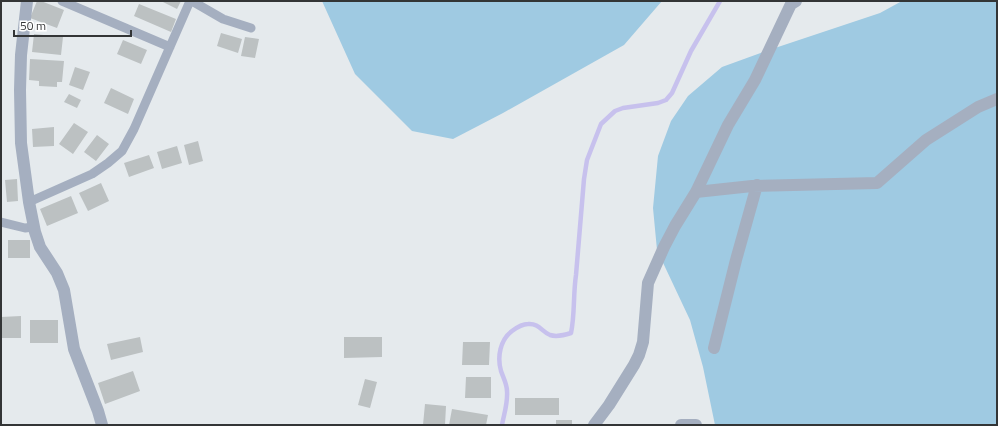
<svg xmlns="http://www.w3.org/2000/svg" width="998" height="426" font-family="'Titillium Web',sans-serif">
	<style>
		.green { fill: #9fcae2 }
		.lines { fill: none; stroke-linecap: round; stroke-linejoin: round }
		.stream { stroke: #c7c1ed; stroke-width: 4.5 }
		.building { fill: #bcc1c2 }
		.service { stroke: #a5afc0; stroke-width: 9 }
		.minor { stroke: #a5afc0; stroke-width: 12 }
	</style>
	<rect width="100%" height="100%" fill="#e5eaed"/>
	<path class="green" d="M 322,1 L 662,1 L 624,45 L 503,113 L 453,139 L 412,131 L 355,74 Z
		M 902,1 L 997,1 L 997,425 L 715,425 L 703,367 L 690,320 L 657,250 L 653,208 L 658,156 L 671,121 L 688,96 L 722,67 L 769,50 L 880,13 Z"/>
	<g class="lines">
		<path class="stream" d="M 502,425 C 504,414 508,403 507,391 C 507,384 503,377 501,371 C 497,357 500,340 512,331 C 516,328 522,324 528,324 C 539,323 542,332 550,335 C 556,337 565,335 571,333 C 575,314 573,295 576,275 L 584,179 L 587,160 L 601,124 L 615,111 L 623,108 L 658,103 L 666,100 L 672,93 L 691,51 L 720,1"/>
	</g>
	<path class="building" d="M 37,1 L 41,1 L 64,10 L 57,28 L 30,18 Z
		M 161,1 L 181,1 L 177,9 Z
		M 139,4 L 176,19 L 171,32 L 134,16 Z
		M 221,33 L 242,39 L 238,53 L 217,46 Z
		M 34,34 L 63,37 L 61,55 L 32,52 Z
		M 245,37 L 259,39 L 255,58 L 241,56 Z
		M 123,40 L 147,50 L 141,64 L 117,54 Z
		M 30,59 L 64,61 L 62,82 L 57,82 L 57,87 L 39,86 L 39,81 L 29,80 Z
		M 75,67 L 90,72 L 83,90 L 69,85 Z
		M 111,88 L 134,99 L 128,114 L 104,103 Z
		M 69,94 L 81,100 L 77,108 L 64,102 Z
		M 74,123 L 88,132 L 73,154 L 59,144 Z
		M 54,127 L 54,146 L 33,147 L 32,129 Z
		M 97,135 L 109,144 L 96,161 L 84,152 Z
		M 198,141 L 203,161 L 189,165 L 184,145 Z
		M 177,146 L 182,163 L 162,169 L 157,152 Z
		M 149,155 L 154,168 L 129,177 L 124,163 Z
		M 17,179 L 18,201 L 7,202 L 5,180 Z
		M 101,183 L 109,201 L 88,211 L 79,193 Z
		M 71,196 L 78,213 L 47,226 L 40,209 Z
		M 8,240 L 30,240 L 30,258 L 8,258 Z
		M 21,316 L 21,338 L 1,338 L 1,317 Z
		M 30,320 L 58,320 L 58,343 L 30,343 Z
		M 140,337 L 143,352 L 111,360 L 107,344 Z
		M 344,337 L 382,337 L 382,357 L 344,358 Z
		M 463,342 L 490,342 L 489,365 L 462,365 Z
		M 133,371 L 140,391 L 105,404 L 98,383 Z
		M 466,377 L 491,377 L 491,398 L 465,398 Z
		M 365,379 L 377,382 L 370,408 L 358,405 Z
		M 515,398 L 559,398 L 559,415 L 515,415 Z
		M 425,404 L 446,406 L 445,425 L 423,425 Z
		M 452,409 L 488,415 L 486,425 L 449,425 Z
		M 556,420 L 572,420 L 572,425 L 556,425 Z"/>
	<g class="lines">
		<path class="service" d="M 62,1 L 170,47
			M 192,1 L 223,19 L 251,28
			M 29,202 L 92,174 L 108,163 L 122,151 L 134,129 L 190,1
			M 1,222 L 25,228 L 34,227"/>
		<path class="minor" d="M 27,1 L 21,55 L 20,90 L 21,143 L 29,202 L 35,232 L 40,247 L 57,273 L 64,290 L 74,349 L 98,411 L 102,425
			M 696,192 L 752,186 L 877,183 L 926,140 L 978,107 L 997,99
			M 714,348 L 736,260 L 757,185
			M 594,425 L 609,405 L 634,365 L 639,355 L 643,342 L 648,283 L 664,247 L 675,226 L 696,192 L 728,125 L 755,80 L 791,4 L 796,1
			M 681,425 L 696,425"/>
	</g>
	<rect width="998" height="426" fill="none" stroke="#333536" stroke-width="4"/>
	<path d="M14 30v6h117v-6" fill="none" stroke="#333536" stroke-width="2"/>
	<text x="20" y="30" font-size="12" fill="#333536" stroke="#ffffff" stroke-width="3" paint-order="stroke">50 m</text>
</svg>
